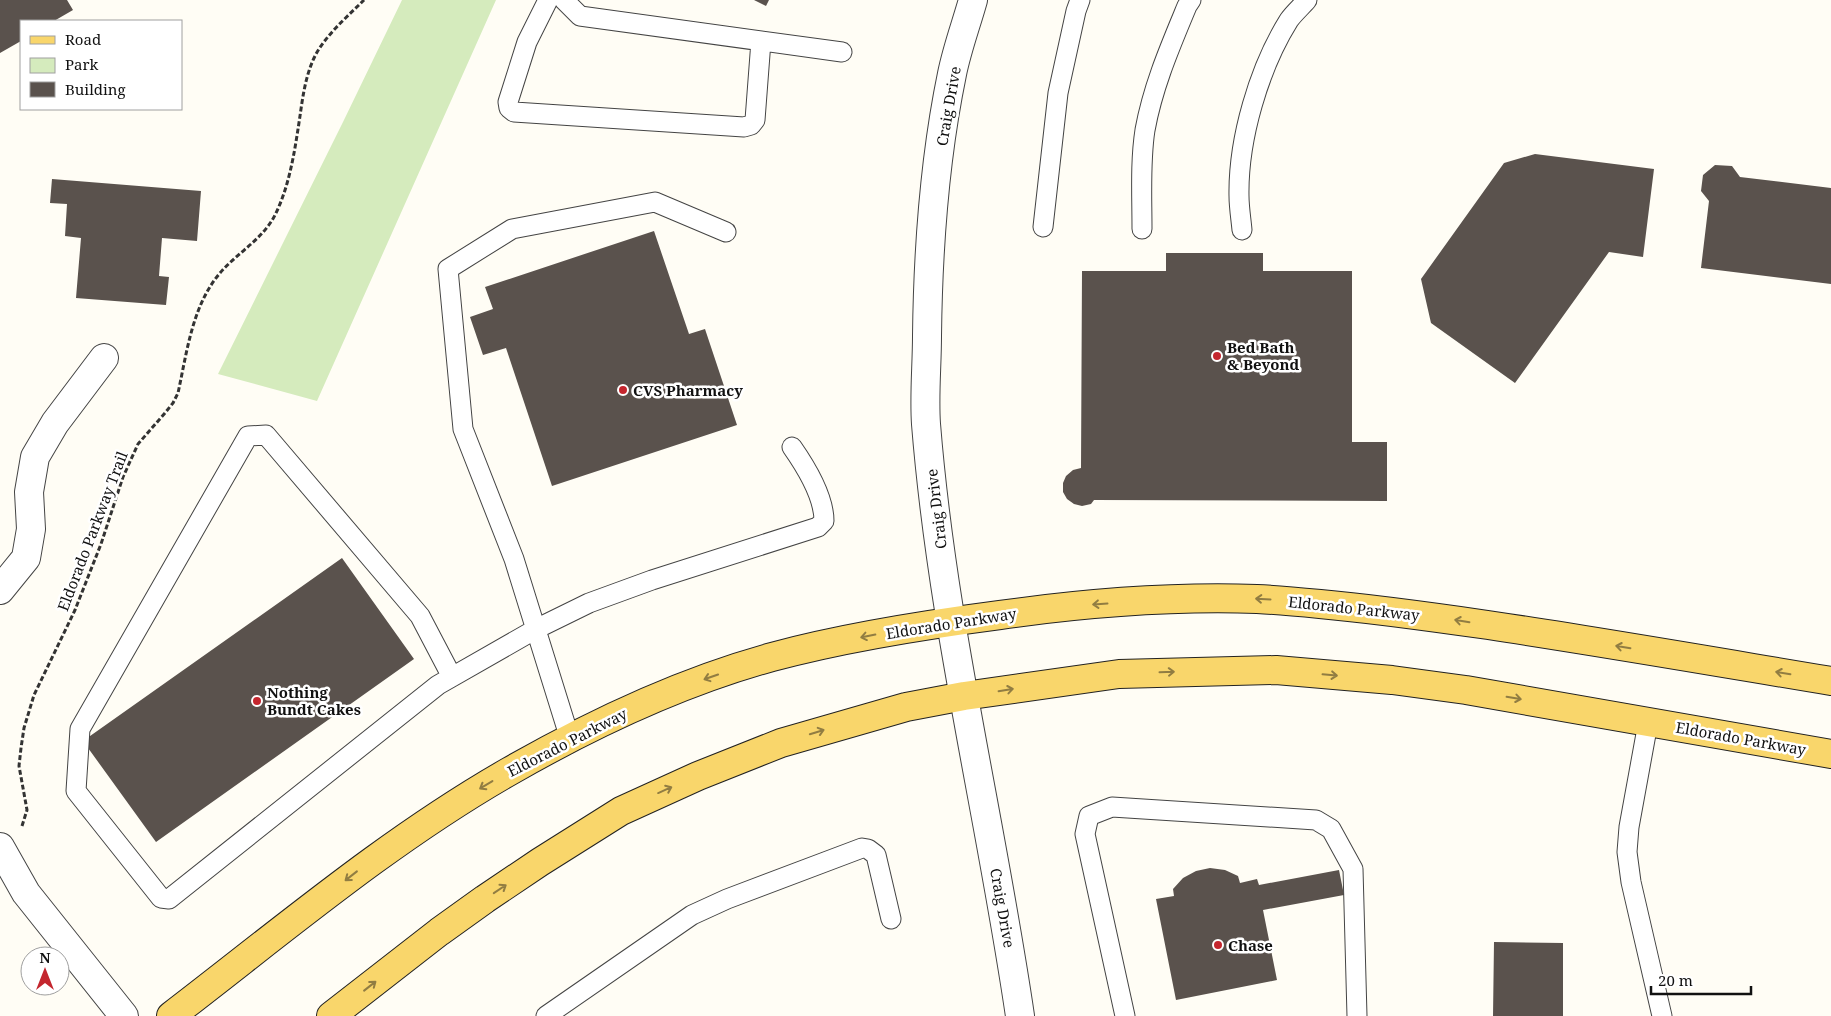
<svg xmlns="http://www.w3.org/2000/svg" width="1831" height="1016" font-family="'Noto Serif',serif">
	<style>
		.green { fill: #d5ebbd }
		.building { fill: #5a524d }
		.lines { fill: none; stroke-linecap: round; stroke-linejoin: round }
		.lane-casing { stroke: #444; stroke-width: 21 }
		.street-casing { stroke: #444; stroke-width: 30 }
		.primary-casing { stroke: #222; stroke-width: 30 }
		.path { stroke: #333; stroke-width: 3; stroke-dasharray: 5 2.5; stroke-linecap: butt }
		.lane { stroke: #fff; stroke-width: 19 }
		.street { stroke: #fff; stroke-width: 28 }
		.primary { stroke: #f9d66b; stroke-width: 28 }
		.oneway { stroke: #917d42 }
		.poi-dot { fill: #c4262e; stroke: #fff; stroke-width: 2 }
		.labels { text-anchor: middle; dominant-baseline: central; stroke-width: 5; stroke-linejoin: round; paint-order: stroke }
		.street-label { font-size: 15px; fill: #111; stroke: #fff }
		.poi-label { font-size: 15px; font-weight: bold; fill: #111; stroke: #fff; text-anchor: start }
	</style>
	<rect width="100%" height="100%" fill="#fffdf5"/>
	<path class="green" d="M 402,0 L 496,0 L 317,401 L 218,374 L 343,122 Z"/>
	<path class="building" d="M 0,0 L 67,0 L 73,10 L 54,21 L 21,21 L 21,41 L 0,53 Z
		M 754,0 L 769,0 L 766,6 Z
		M 1535,154 L 1654,169 L 1643,257 L 1609,252 L 1515,383 L 1431,323 L 1421,279 L 1504,163 Z
		M 1715,165 L 1732,166 L 1740,177 L 1831,188 L 1831,284 L 1701,268 L 1709,201 L 1701,191 L 1703,175 Z
		M 52,179 L 201,191 L 197,241 L 162,238 L 159,276 L 169,277 L 166,305 L 76,298 L 81,238 L 65,236 L 67,204 L 50,203 Z
		M 654,231 L 689,334 L 705,329 L 737,425 L 552,486 L 506,348 L 483,355 L 470,317 L 493,309 L 485,287 Z
		M 1166,253 L 1263,253 L 1263,271 L 1352,271 L 1352,442 L 1387,442 L 1387,501 L 1094,500 L 1091,504 L 1082,506 L 1074,504 L 1067,499 L 1063,492 L 1063,483 L 1066,476 L 1073,470 L 1081,468 L 1082,271 L 1166,271 Z
		M 342,558 L 414,659 L 156,842 L 83,741 Z
		M 1210,868 L 1225,870 L 1238,876 L 1240,883 L 1257,879 L 1259,885 L 1339,870 L 1344,895 L 1263,910 L 1277,980 L 1176,1000 L 1156,899 L 1174,896 L 1173,889 L 1183,878 L 1196,871 Z
		M 1494,942 L 1563,943 L 1563,1016 L 1493,1016 Z"/>
	<g class="lines">
		<g class="lane-casing">
			<path id="lane" d="M 548,0 L 527,42 L 508,102 L 509,108 L 514,112 L 744,127 L 751,125 L 755,120 L 761,41
				M 564,0 L 580,16 L 842,52
				M 1043,227 L 1058,93 L 1076,11 L 1080,0
				M 1142,229 C 1142,196 1140,162 1145,130 C 1153,86 1170,47 1187,6 L 1191,0
				M 1242,230 C 1241,219 1239,207 1239,196 C 1238,139 1259,68 1289,20 C 1294,13 1301,7 1307,0
				M 452,677 L 420,616 L 266,435 L 248,436 L 80,729 L 76,791 L 161,898 L 169,899 L 438,685 L 536,629 L 589,603 L 652,580 L 818,527 L 824,521 C 824,496 806,467 792,447
				M 1648,723 L 1629,827 L 1627,852 L 1631,882 L 1662,1016
				M 570,739 L 514,559 L 463,429 L 448,269 L 512,229 L 655,202 L 726,232
				M 546,1016 L 692,915 L 727,899 L 862,848 L 868,849 L 876,855 L 891,919
				M 1125,1016 L 1085,834 L 1089,816 L 1112,807 L 1316,820 L 1331,829 L 1353,869 L 1357,1016"/>
		</g>
		<g class="street-casing">
			<path id="street" d="M 973,0 C 966,25 957,49 952,74 C 934,161 928,249 927,336 C 927,365 924,395 926,424 C 942,624 991,818 1020,1016
				M 0,590 L 26,558 L 31,529 L 29,492 L 35,457 L 55,423 L 104,358
				M 0,847 L 26,893 L 124,1016"/>
		</g>
		<g class="primary-casing">
			<path id="primary" d="M 171,1016 C 282,931 389,840 510,771 C 592,724 681,682 772,657 C 846,637 923,625 1000,615 C 1085,603 1171,596 1257,599 C 1278,600 1299,602 1320,604 C 1376,609 1432,617 1488,625 C 1602,642 1717,662 1831,681
				M 331,1016 L 439,932 L 485,899 L 540,862 L 621,811 L 698,776 L 781,743 L 906,707 L 964,696 L 1119,674 L 1276,670 L 1392,680 L 1466,690 L 1831,754"/>
		</g>
		<path class="path" d="M 22,826 L 27,810 L 19,766 L 21,748 L 24,728 L 34,695 L 75,610 L 101,544 L 123,477 L 138,444 L 165,413 L 173,403 L 178,393 C 187,352 192,306 220,273 C 237,253 263,239 275,215 C 290,185 295,149 300,116 C 303,95 306,73 316,54 C 327,34 347,17 364,0"/>
		<use href="#lane" class="lane"/>
		<use href="#street" class="street"/>
		<use href="#primary" class="primary"/>
	</g>
	<defs><path id="oneway-shaft" d="M-6 0H5M1.5-3L5.5 0L1.5 3" fill="none" stroke-width="1.6" stroke-linecap="round" stroke-linejoin="round" transform="scale(1.25)"/></defs>
	<g class="oneway">
		<use href="#oneway-shaft" transform="translate(1263 599) rotate(-177)"/>
		<use href="#oneway-shaft" transform="translate(1100 604) rotate(176)"/>
		<use href="#oneway-shaft" transform="translate(1462 621) rotate(-171)"/>
		<use href="#oneway-shaft" transform="translate(868 636) rotate(169)"/>
		<use href="#oneway-shaft" transform="translate(1623 647) rotate(-171)"/>
		<use href="#oneway-shaft" transform="translate(1167 672) rotate(-2)"/>
		<use href="#oneway-shaft" transform="translate(1783 673) rotate(-171)"/>
		<use href="#oneway-shaft" transform="translate(1330 675) rotate(5)"/>
		<use href="#oneway-shaft" transform="translate(711 677) rotate(161)"/>
		<use href="#oneway-shaft" transform="translate(1006 690) rotate(-9)"/>
		<use href="#oneway-shaft" transform="translate(1514 698) rotate(9)"/>
		<use href="#oneway-shaft" transform="translate(817 732) rotate(-17)"/>
		<use href="#oneway-shaft" transform="translate(486 785) rotate(149)"/>
		<use href="#oneway-shaft" transform="translate(665 790) rotate(-24)"/>
		<use href="#oneway-shaft" transform="translate(351 876) rotate(142)"/>
		<use href="#oneway-shaft" transform="translate(500 889) rotate(-34)"/>
		<use href="#oneway-shaft" transform="translate(370 986) rotate(-38)"/>
	</g>
	<g class="poi-dot">
		<circle cx="1217" cy="356" r="5"/>
		<circle cx="623" cy="390" r="5"/>
		<circle cx="257" cy="701" r="5"/>
		<circle cx="1218" cy="945" r="5"/>
	</g>
	<g class="labels">
		<g class="street-label">
			<text transform="translate(948 106) rotate(-80)">Craig Drive</text>
			<text transform="translate(936 509) rotate(-97)">Craig Drive</text>
			<text transform="translate(92 531) rotate(-69)">Eldorado Parkway Trail</text>
			<text transform="translate(1354 608) rotate(6)">Eldorado Parkway</text>
			<text transform="translate(951 623) rotate(-9)">Eldorado Parkway</text>
			<text transform="translate(1741 738) rotate(10)">Eldorado Parkway</text>
			<text transform="translate(567 742) rotate(-27)">Eldorado Parkway</text>
			<text transform="translate(1003 908) rotate(80)">Craig Drive</text>
		</g>
		<g class="poi-label">
			<text x="1227" y="347">Bed Bath<tspan x="1227" dy="17">&amp; Beyond</tspan></text>
			<text x="633" y="390">CVS Pharmacy</text>
			<text x="267" y="692">Nothing<tspan x="267" dy="17">Bundt Cakes</tspan></text>
			<text x="1228" y="945">Chase</text>
		</g>
	</g>
	<rect x="20" y="20" width="162" height="90" fill="#ffffff" stroke="#a0a0a0"/>
	<rect x="30" y="36" width="25" height="8" fill="#f9d66b" stroke="#a0a0a0"/>
	<text x="65" y="45" font-size="15" fill="#111111">Road</text>
	<rect x="30" y="58" width="25" height="15" fill="#d5ebbd" stroke="#a0a0a0"/>
	<text x="65" y="70" font-size="15" fill="#111111">Park</text>
	<rect x="30" y="82" width="25" height="15" fill="#5a524d" stroke="#a0a0a0"/>
	<text x="65" y="95" font-size="15" fill="#111111">Building</text>
	<g transform="translate(45 971)"><circle r="24" fill="#ffffff" stroke="#a0a0a0"/>
	<path d="M0-4L9 19L0 12L-9 19Z" fill="#c4262e"/>
	<text y="-8" font-size="14" font-weight="bold" text-anchor="middle" fill="#111111">N</text>
	</g>
	<path d="M1651 986v8h100v-8" fill="none" stroke="#111111" stroke-width="2.5"/>
	<text x="1658" y="986" font-size="15" fill="#111111" stroke="#ffffff" stroke-width="4" paint-order="stroke">20 m</text>
</svg>
